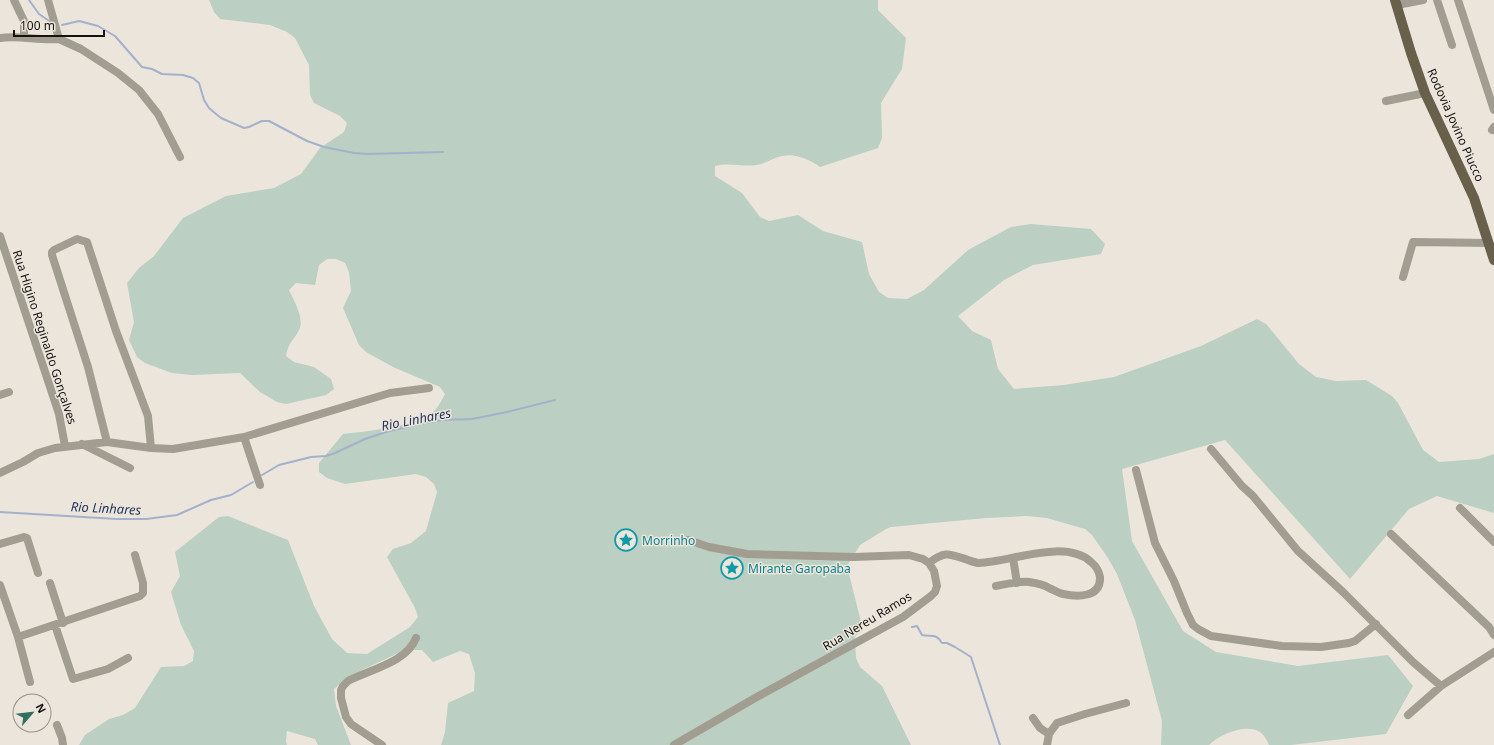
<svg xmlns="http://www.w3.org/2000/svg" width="1494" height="745" font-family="'Noto Sans',sans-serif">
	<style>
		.green { fill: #bbcfc3 }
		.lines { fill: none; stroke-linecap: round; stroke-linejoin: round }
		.stream { stroke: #a3b1cb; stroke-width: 2 }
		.minor { stroke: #a29d91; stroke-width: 8 }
		.major { stroke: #69604b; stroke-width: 10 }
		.labels { text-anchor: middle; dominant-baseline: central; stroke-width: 3; stroke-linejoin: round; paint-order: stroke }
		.street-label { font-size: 12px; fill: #151310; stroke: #ece5dc }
		.culture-label { font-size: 12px; fill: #0d838f; stroke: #ece5dc; text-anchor: start }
		.water-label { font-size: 13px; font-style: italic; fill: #23365c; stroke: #ece5dc }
	</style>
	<rect width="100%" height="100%" fill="#ece5dc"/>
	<path class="green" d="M 209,0 L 878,0 L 878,10 L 906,38 L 902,69 L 881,103 L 882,138 L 878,148 L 820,167 C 811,160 795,153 782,156 C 773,158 765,164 756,165 C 742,167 730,162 715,166 L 715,176 L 742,193 L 760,217 L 769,221 L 798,215 L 823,231 L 862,242 L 869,274 L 879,292 L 888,298 L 907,299 L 924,290 L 968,250 L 1011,227 L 1031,224 L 1091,229 L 1105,244 L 1101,254 L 1033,265 L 1004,280 L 958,316 L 972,331 L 991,340 L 998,369 L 1014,389 L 1064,385 L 1114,377 L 1201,346 L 1257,319 L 1266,324 L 1299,364 L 1316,377 L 1336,381 L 1366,380 L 1392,396 L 1398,403 L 1423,450 L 1439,462 L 1479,459 L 1494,454 L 1494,513 L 1437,496 L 1409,509 L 1350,579 L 1225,440 L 1122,469 L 1132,541 L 1183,631 L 1216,652 L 1298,666 L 1388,655 L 1413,686 L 1386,734 L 1291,745 L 1269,745 C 1267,740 1264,735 1260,732 C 1246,723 1220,734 1209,745 L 1161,745 L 1162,721 L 1135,620 L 1117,574 L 1108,558 L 1092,535 L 1085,529 L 1047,518 L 1027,516 L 986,518 L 891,527 L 886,529 L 860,545 L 847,566 L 863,630 L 855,636 L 856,658 L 860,667 L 882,686 L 911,745 L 441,745 L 445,732 L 448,703 L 474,691 L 475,673 L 469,654 L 460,651 L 433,662 L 422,650 L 405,650 L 349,676 L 334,689 L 336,706 L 351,745 L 318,745 L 315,739 L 287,731 L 286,741 L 287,745 L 79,745 L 85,735 L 109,719 L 123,715 L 135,708 L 161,667 L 184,666 L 193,661 L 194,651 L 181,625 L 171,592 L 180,576 L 175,552 L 219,517 L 228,516 L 288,540 L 314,606 L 332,639 L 347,653 L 367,654 L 410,627 L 418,617 L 415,608 L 387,557 L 393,549 L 411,543 L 426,531 L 437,492 L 434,484 L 426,477 L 416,474 L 345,484 L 327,478 L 319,472 L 319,463 L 343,434 C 367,431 419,427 435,410 C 439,406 442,399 445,394 L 440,387 L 393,367 L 366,352 L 359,345 L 343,308 L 351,291 L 349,272 L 345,263 L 336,259 L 327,259 L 319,265 L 315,285 L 296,283 L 289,290 C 294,301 305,319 299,330 C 293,342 289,341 286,356 L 294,362 L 314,367 L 331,379 L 334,389 L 326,395 L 286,404 L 277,402 L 260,392 L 240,373 L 192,375 L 172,373 L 145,363 L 137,357 L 129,340 L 134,322 L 127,283 L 139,268 L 154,256 L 183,218 L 226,196 L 274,188 L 301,174 L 320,148 L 344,132 L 347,123 L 340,116 L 314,103 L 310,95 L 309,65 L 295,38 L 287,32 L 270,25 L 220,19 L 214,12 Z"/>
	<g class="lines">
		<path class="stream" d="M 29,0 L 39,14 L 52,23
			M 62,25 L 79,21 L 98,26 L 115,36 L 142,67 L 152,69 L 162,74 L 183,75 L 193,78 L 199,83 L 204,100 L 209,108 L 221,118 L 244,128 L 249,127 L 262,121 L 269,121 L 307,141 L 324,147 L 354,153 L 367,154 L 443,152
			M 262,475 L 279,465 L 311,457 L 326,456 L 335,453 L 365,439 L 386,432 L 418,424 L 443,420 L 472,419 L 507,412 L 555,400
			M 0,512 L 117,519 L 146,519 L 177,515 L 211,500 L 231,495 L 253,482
			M 912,627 L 917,626 L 922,635 C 932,637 936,633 942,643 L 947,643 L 955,647 L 971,657 L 1000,745"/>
		<path class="minor" d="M 14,0 L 24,21 L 24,37
			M 1437,0 L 1452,45
			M 1458,0 L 1494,110
			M 1397,5 L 1423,0
			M 0,38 C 20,35 39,41 59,39 L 48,0
			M 59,39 L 81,49 L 118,73 L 139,90 L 158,114 L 180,157
			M 1386,101 L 1425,93
			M 1492,130 L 1494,127
			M 0,236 L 59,414 L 65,446
			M 1403,277 L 1413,242 L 1488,243
			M 0,395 L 9,392
			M 244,437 L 260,485
			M 107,442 L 88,367 L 52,255 L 52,252 L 54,250 L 77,239 L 87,242 L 116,331 L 148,416 L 151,448
			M 82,444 L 130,468
			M 1211,449 L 1242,486 L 1253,496 L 1298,551 L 1343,592 L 1413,662 L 1441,686
			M 1136,470 L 1155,543 L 1174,581 L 1187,613 L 1193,625 L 1198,629 L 1211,636 L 1282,646 L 1321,647 L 1349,643 L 1355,641 L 1376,624
			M 0,473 L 23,462 L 38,453 L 55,448 L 107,442 L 151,448 L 173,449 L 244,437 L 390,393 L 429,388
			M 1460,508 L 1494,542
			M 1391,534 L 1489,627 L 1494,635
			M 0,544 L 24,537 L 27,538 L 38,573
			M 1013,558 L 1017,583
			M 929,563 C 945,550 950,554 968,560 C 971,561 976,563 979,563 C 1011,562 1065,538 1091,562 C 1096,566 1099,571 1100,577 C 1101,598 1077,597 1063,594 C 1058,593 1054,590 1049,588 C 1043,584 1036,583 1029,582 C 1018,581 1006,584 996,586
			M 50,583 L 63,623
			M 0,585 L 18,637 L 30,682
			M 55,625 L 73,679 L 108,669 L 128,658
			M 18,637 L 140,596 L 143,593 L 143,583 L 135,555
			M 1408,715 L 1441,686 L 1494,652
			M 1033,718 L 1040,728 L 1049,734
			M 57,725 L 62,738 L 63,745
			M 382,745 L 351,724 L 346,717 L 341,698 L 341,690 L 343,686 L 348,681 C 371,669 406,663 416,638
			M 674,745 L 755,698 L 903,617 L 931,596 L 935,592 L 937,586 L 934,571 L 929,563 L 923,559 L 909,555 L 854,557 L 747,554 L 709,547 L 688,540
			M 1047,745 L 1049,734 L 1057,723 L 1085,714 L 1126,703"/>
		<path class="major" d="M 1395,0 L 1411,53 L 1425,93 L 1474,198 L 1494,260"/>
	</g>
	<defs>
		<g id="sight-ring" transform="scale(1.15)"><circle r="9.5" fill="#ece5dc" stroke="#0f9aa8" stroke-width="1.5"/><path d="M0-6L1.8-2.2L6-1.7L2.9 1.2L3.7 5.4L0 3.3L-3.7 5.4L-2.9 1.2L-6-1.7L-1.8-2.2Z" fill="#0f9aa8"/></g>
	</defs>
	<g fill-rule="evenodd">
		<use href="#sight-ring" x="626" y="540"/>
		<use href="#sight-ring" x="732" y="568"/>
	</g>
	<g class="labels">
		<g class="street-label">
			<text transform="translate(1456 125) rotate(66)">Rodovia Jovino Piucco</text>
			<text transform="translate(45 337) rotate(72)">Rua Higino Reginaldo Gonçalves</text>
			<text transform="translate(867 621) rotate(-31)">Rua Nereu Ramos</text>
		</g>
		<g class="culture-label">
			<text x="642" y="540">Morrinho</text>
			<text x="748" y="568">Mirante Garopaba</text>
		</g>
		<g class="water-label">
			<text transform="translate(416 419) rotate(-11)">Rio Linhares</text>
			<text transform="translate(106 508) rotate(3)">Rio Linhares</text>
		</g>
	</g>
	<g transform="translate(32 713) rotate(62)"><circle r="19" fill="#ece5dc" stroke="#96918a"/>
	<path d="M0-3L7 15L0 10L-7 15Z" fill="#31705d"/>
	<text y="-6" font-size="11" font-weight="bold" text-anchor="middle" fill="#151310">N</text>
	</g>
	<path d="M14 30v6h90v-6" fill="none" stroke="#151310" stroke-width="2"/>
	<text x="20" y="30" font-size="12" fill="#151310" stroke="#ece5dc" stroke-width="3" paint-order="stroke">100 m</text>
</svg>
